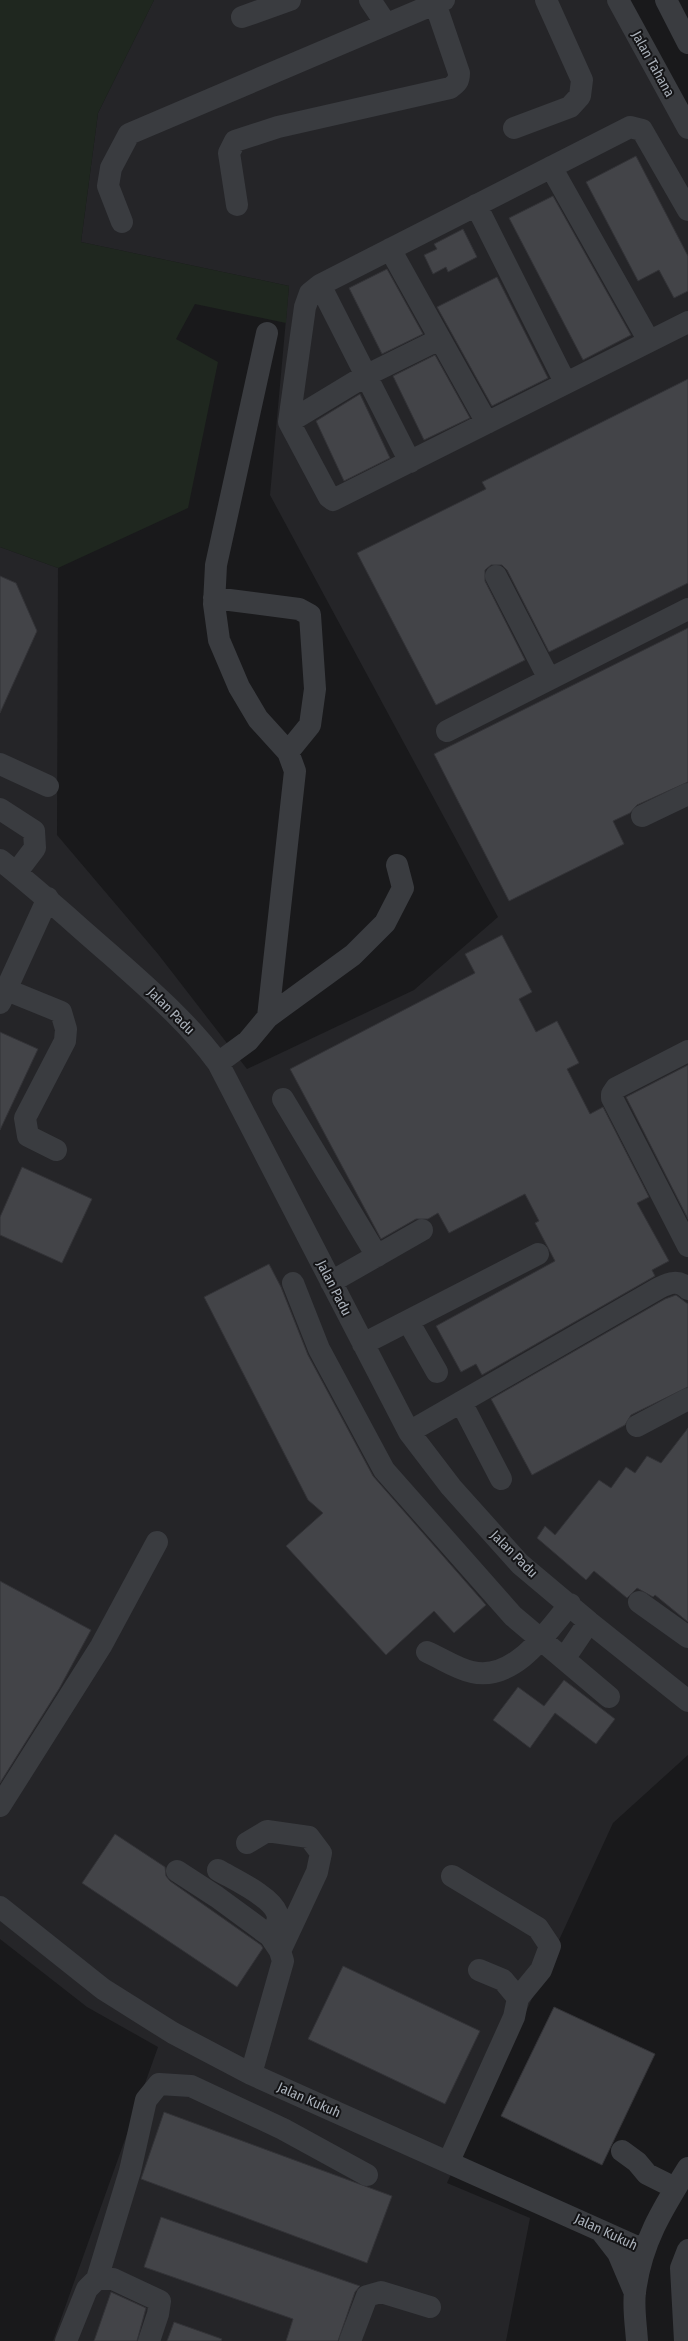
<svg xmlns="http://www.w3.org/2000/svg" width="688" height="2341" font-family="'Fira Sans Condensed',sans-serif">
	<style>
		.built { fill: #252528 }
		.green { fill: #1f271f }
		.building { fill: #434448; stroke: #333337 }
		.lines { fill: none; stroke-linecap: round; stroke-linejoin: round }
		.minor { stroke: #3a3c40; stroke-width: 22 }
		.labels { text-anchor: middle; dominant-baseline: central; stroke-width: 4; stroke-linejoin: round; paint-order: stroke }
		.street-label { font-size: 14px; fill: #abb2bb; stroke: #141416 }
	</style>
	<rect width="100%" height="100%" fill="#19191b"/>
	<path class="built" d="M 154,0 L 621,0 L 688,122 L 688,1755 L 613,1823 L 447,2183 L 530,2218 L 506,2341 L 53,2341 L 158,2047 L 87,2007 L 0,1939 L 0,547 L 58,568 L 57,835 L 158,954 L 247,1069 L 414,990 L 498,917 L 270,495 L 289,286 L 81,242 L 98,113 Z"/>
	<path class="green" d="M 0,0 L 154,0 L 98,113 L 81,242 L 289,286 L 286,323 L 195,304 L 176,339 L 218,362 L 188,508 L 58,568 L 0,547 Z"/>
	<path class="building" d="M 636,156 L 688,256 L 688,291 L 674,298 L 659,270 L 638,281 L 586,182 Z
		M 553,196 L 631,335 L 583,360 L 509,218 Z
		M 463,229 L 477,257 L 448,272 L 446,267 L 433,274 L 424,255 L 437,249 L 434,244 Z
		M 387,269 L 423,334 L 382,354 L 349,288 Z
		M 497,277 L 548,378 L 492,406 L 437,307 Z
		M 435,355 L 470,418 L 424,440 L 393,376 Z
		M 688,379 L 688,583 L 549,652 L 507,570 L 502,565 L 491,565 L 485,570 L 485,581 L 525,660 L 436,705 L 357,553 L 486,489 L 482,482 Z
		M 360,394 L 390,458 L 344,481 L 316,421 Z
		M 0,576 L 16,583 L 37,631 L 0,713 Z
		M 688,628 L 688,782 L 637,805 L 630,813 L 613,821 L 624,844 L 509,901 L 434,754 Z
		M 502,935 L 532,992 L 519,999 L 536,1032 L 557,1021 L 579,1063 L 567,1069 L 590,1114 L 603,1107 L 649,1197 L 637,1203 L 669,1261 L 652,1270 L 655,1276 L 482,1375 L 476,1364 L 461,1372 L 436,1326 L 555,1261 L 535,1223 L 539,1221 L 525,1194 L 449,1233 L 438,1213 L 428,1219 L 416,1219 L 381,1239 L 290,1069 L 475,973 L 465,954 Z
		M 0,1032 L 38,1049 L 0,1130 Z
		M 688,1065 L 688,1219 L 626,1097 Z
		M 22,1167 L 92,1199 L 62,1263 L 0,1235 L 0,1217 Z
		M 269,1264 L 281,1287 L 308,1355 L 373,1476 L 486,1605 L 454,1633 L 434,1611 L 386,1655 L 286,1546 L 323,1513 L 308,1500 L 204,1297 Z
		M 676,1295 L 688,1304 L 688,1387 L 631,1415 L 625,1425 L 532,1475 L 491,1399 L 665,1299 Z
		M 688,1428 L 688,1622 L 655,1595 L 653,1597 L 637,1588 L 627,1598 L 594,1571 L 586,1580 L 537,1538 L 545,1526 L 555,1535 L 599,1480 L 611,1488 L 626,1467 L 635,1473 L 647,1456 L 661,1463 Z
		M 0,1581 L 91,1630 L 59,1689 L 0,1783 Z
		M 564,1680 L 615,1719 L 596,1744 L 555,1713 L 530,1748 L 493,1720 L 518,1687 L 544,1706 Z
		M 115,1834 L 165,1867 L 166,1876 L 170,1881 L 261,1945 L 263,1948 L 237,1987 L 82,1883 Z
		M 343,1966 L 480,2031 L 445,2104 L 308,2039 Z
		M 554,2007 L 655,2054 L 602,2165 L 501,2116 Z
		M 164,2112 L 392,2196 L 367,2263 L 141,2179 Z
		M 161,2217 L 360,2286 L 355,2292 L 338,2341 L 286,2341 L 293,2319 L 144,2267 Z
		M 111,2292 L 146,2308 L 137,2341 L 94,2341 Z
		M 174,2322 L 222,2339 L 221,2341 L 167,2341 Z"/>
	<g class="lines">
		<path class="minor" d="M 370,0 L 386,24
			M 618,0 L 688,128
			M 666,0 L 688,43
			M 242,17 L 290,0
			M 514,128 L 570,107 L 580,96 L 582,80 L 546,0
			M 551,167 L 649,341
			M 237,205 L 229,153 L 235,141 L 278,127 L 450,88 C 457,83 459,81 459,73 L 435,3
			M 476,205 L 565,382
			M 122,222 L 108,186 L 111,168 L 129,134 L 444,0
			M 390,249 L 487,423
			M 320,285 L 310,293 L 305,307 L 289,422 L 329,497 L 333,500 L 688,322
			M 267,333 L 216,565 L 214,604 L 219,640 L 239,687 L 258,719 L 288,752 L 295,771 L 268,1017
			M 289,422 L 365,376 L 440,339
			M 410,462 L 320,285 L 630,127 L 642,130 L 688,210
			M 496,576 L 549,679
			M 214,598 L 299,609 L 310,615 L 315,689 L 310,725 L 288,752
			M 447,731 L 688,609
			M 0,764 L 48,786
			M 0,809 L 34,831 L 35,848 L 16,873
			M 642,816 L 688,794
			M 0,860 C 38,890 74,923 111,955 C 149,989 188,1022 218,1063 L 409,1432 L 451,1487 L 520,1564 L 589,1622 L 688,1701
			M 7,990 L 61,1012 L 66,1029 L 65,1041 L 25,1118 L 28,1136 L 56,1150
			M 0,1003 L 48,898
			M 688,1051 L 616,1088 L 612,1094 L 612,1098 L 688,1246
			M 218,1063 L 248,1041 L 268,1017 L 353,955 L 385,923 L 403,888 L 397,865
			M 283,1099 L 377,1256
			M 331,1282 L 422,1230
			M 293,1283 L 319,1349 L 384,1470 L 513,1616 L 609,1697
			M 408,1321 L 437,1372
			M 363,1344 L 538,1254
			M 461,1402 L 501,1479
			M 637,1426 L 688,1399
			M 409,1432 L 659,1288 C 669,1283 679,1279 688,1289
			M 639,1602 L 688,1637
			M 427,1652 C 441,1658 457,1669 472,1672 C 514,1682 547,1632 570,1604
			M 564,1659 L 589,1622
			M 0,1806 L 101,1646 L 157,1542
			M 247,1843 L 267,1831 L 309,1837 L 321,1853 L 317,1872 L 280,1951
			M 218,1870 C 233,1879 271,1896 277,1913 C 280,1921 274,1930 270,1936
			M 177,1871 L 217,1897 L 270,1936 L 280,1951 L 283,1961 L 251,2074
			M 452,1876 L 538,1928 L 550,1946 L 541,1970 L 518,1998
			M 0,1907 L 103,1989 L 173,2033 L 251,2074 L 644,2250
			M 622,2151 L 637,2162 L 647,2174 L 675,2188
			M 449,2161 L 514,2017 L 518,1998 L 503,1980 L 479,1970
			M 601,2231 L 618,2253 L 635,2293
			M 97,2279 L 130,2171 L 146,2100 L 159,2084 L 191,2086 L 283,2129 L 367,2175
			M 66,2341 L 87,2289 L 97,2279 L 113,2279 L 160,2301 L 158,2314 L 149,2341
			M 350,2341 L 367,2296 L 381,2292 L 430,2307
			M 637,2341 C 636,2325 633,2307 635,2292 C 641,2243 663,2208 688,2168
			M 685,2341 L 681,2268 L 688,2250"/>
	</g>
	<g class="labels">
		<g class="street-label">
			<text transform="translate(653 64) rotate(61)">Jalan Tahana</text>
			<text transform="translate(171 1011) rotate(45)">Jalan Padu</text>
			<text transform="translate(334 1288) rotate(63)">Jalan Padu</text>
			<text transform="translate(514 1554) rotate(45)">Jalan Padu</text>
			<text transform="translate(309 2100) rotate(24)">Jalan Kukuh</text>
			<text transform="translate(606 2232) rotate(25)">Jalan Kukuh</text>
		</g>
	</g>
</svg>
